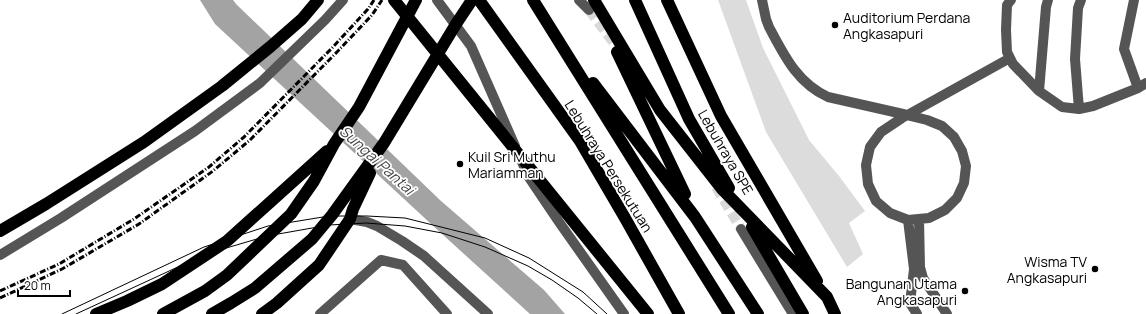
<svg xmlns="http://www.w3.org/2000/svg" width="1146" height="314" font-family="Manrope,sans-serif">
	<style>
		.green { fill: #dcdcdc }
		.water { fill: #a3a3a3 }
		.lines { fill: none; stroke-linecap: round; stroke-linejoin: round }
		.minor-tunnel { stroke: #d9d9d9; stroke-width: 10; stroke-dasharray: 10 5; stroke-linecap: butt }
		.minor { stroke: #555; stroke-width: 10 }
		.highway { stroke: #000; stroke-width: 12 }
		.tram { stroke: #000; stroke-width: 1 }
		.rail { stroke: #000; stroke-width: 3; stroke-dasharray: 6 2 1 2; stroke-linecap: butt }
		.poi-dot { fill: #000; stroke: #fff; stroke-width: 1.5 }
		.labels { text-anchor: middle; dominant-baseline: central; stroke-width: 3.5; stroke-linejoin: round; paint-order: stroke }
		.poi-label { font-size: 14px; fill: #000; stroke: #fff; text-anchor: start }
		.street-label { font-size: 14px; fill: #000; stroke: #fff }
		.water-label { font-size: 15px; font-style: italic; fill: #444; stroke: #fff }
	</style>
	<rect width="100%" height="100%" fill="#fff"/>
	<path class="green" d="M 718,0 L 746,0 L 763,48 L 809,140 L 839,176 L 865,211 L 849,223 L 863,254 L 847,267 L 766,132 Z"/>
	<path class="water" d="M 200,0 L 233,0 L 237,5 L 441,201 L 544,290 L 565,314 L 530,314 L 430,223 L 215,24 Z"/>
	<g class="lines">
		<path class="minor-tunnel" d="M 589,10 L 619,50
			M 716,187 L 741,229"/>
		<path class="minor" d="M 437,0 L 471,46 L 515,146
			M 579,0 L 589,10
			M 762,0 L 766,19 L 769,27 C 784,55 797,83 828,97 L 903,114 L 927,120 L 942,126 L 954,137 L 962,151 L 966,166 L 964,183 L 957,198 L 945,210 L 929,218 L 908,220 L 890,213 L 876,201 L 868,184 L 866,165 L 870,147 L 881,132 L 902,118 L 1010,58
			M 1011,0 L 1007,5 L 1006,30 L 1007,52 L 1013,64 L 1039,91 L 1062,107 L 1079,109 L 1093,106 L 1138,88 L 1146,83
			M 1134,0 L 1124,49 L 1138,88
			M 1039,91 L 1046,7 L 1048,0
			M 1079,109 L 1075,59 L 1078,8 L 1081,0
			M 522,162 L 528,176 L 559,222 L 624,314
			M 350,219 L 367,222 L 377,226 L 402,241 L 424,256 L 488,314
			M 919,219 L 920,267 L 923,278 L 947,314
			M 908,220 L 914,269 L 910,303 L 917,314
			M 741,229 L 793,314
			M 0,255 L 61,218 L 195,131 L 260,83 L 325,20 L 343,0
			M 320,314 L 381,260 L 403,265 L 447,314"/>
		<path class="highway" d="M 394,0 L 648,314
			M 479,0 L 580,141 L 625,218 L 679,314
			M 533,0 L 729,314
			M 594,0 L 660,110 L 722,189 L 827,297 L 835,314
			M 635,0 L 689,119 L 729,188
			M 667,0 L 721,116 L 817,281
			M 617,52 L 685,194
			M 593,83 L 695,217 L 758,314
			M 752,227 L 803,314
			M 0,231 L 46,204 L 144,142 L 222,86 L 270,47 L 302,19 L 318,0
			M 96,314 L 127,301 L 162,284 L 227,241 L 327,151
			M 163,314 L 205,291 L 227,275 L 291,214 L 314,181 L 334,144 L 359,107 L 416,0
			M 212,314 L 231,303 L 255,288 L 312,239 L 332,215 L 384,143 L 456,24 L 472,0
			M 262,314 L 277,303 L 319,265 L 350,219 L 353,209 L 370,173"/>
		<path class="tram" d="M 62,314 L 204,247 L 268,226 L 329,216 L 367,216 L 405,218 L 485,238 L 529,258 L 583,292 L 607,314
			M 76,314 L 206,254 L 267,236 L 329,225 L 366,223 L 405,226 L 442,233 L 485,247 L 528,266 L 552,280 L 578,298 L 597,314"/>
		<path class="rail" d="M 0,291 L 59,264 L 134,219 L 209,167 L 244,137 L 332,48 L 368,9 L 374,0
			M 0,298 L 62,269 L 139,224 L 213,171 L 250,140 L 337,52 L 372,15 L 382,0"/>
	</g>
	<g class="poi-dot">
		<circle cx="835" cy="25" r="4"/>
		<circle cx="460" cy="164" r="4"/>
		<circle cx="1095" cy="269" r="4"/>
		<circle cx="965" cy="291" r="4"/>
	</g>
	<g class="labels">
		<g class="poi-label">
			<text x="843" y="17">Auditorium Perdana<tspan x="843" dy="16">Angkasapuri</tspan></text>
			<text x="468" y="156">Kuil Sri Muthu<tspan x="468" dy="16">Mariamman</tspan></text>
			<text x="1087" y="261" text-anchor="end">Wisma TV<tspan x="1087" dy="16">Angkasapuri</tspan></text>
			<text x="957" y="283" text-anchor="end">Bangunan Utama<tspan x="957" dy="16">Angkasapuri</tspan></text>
		</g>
		<g class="street-label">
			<text transform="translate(726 152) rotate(60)">Lebuhraya SPE</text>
			<text transform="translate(609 166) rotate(58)">Lebuhraya Persekutuan</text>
		</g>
		<g class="water-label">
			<text transform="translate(377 160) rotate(42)">Sungai Pantai</text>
		</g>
	</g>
	<path d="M18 290v6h52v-6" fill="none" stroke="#000000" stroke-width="2"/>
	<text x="24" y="290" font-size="12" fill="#000000" stroke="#ffffff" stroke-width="3" paint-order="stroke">20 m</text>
</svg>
